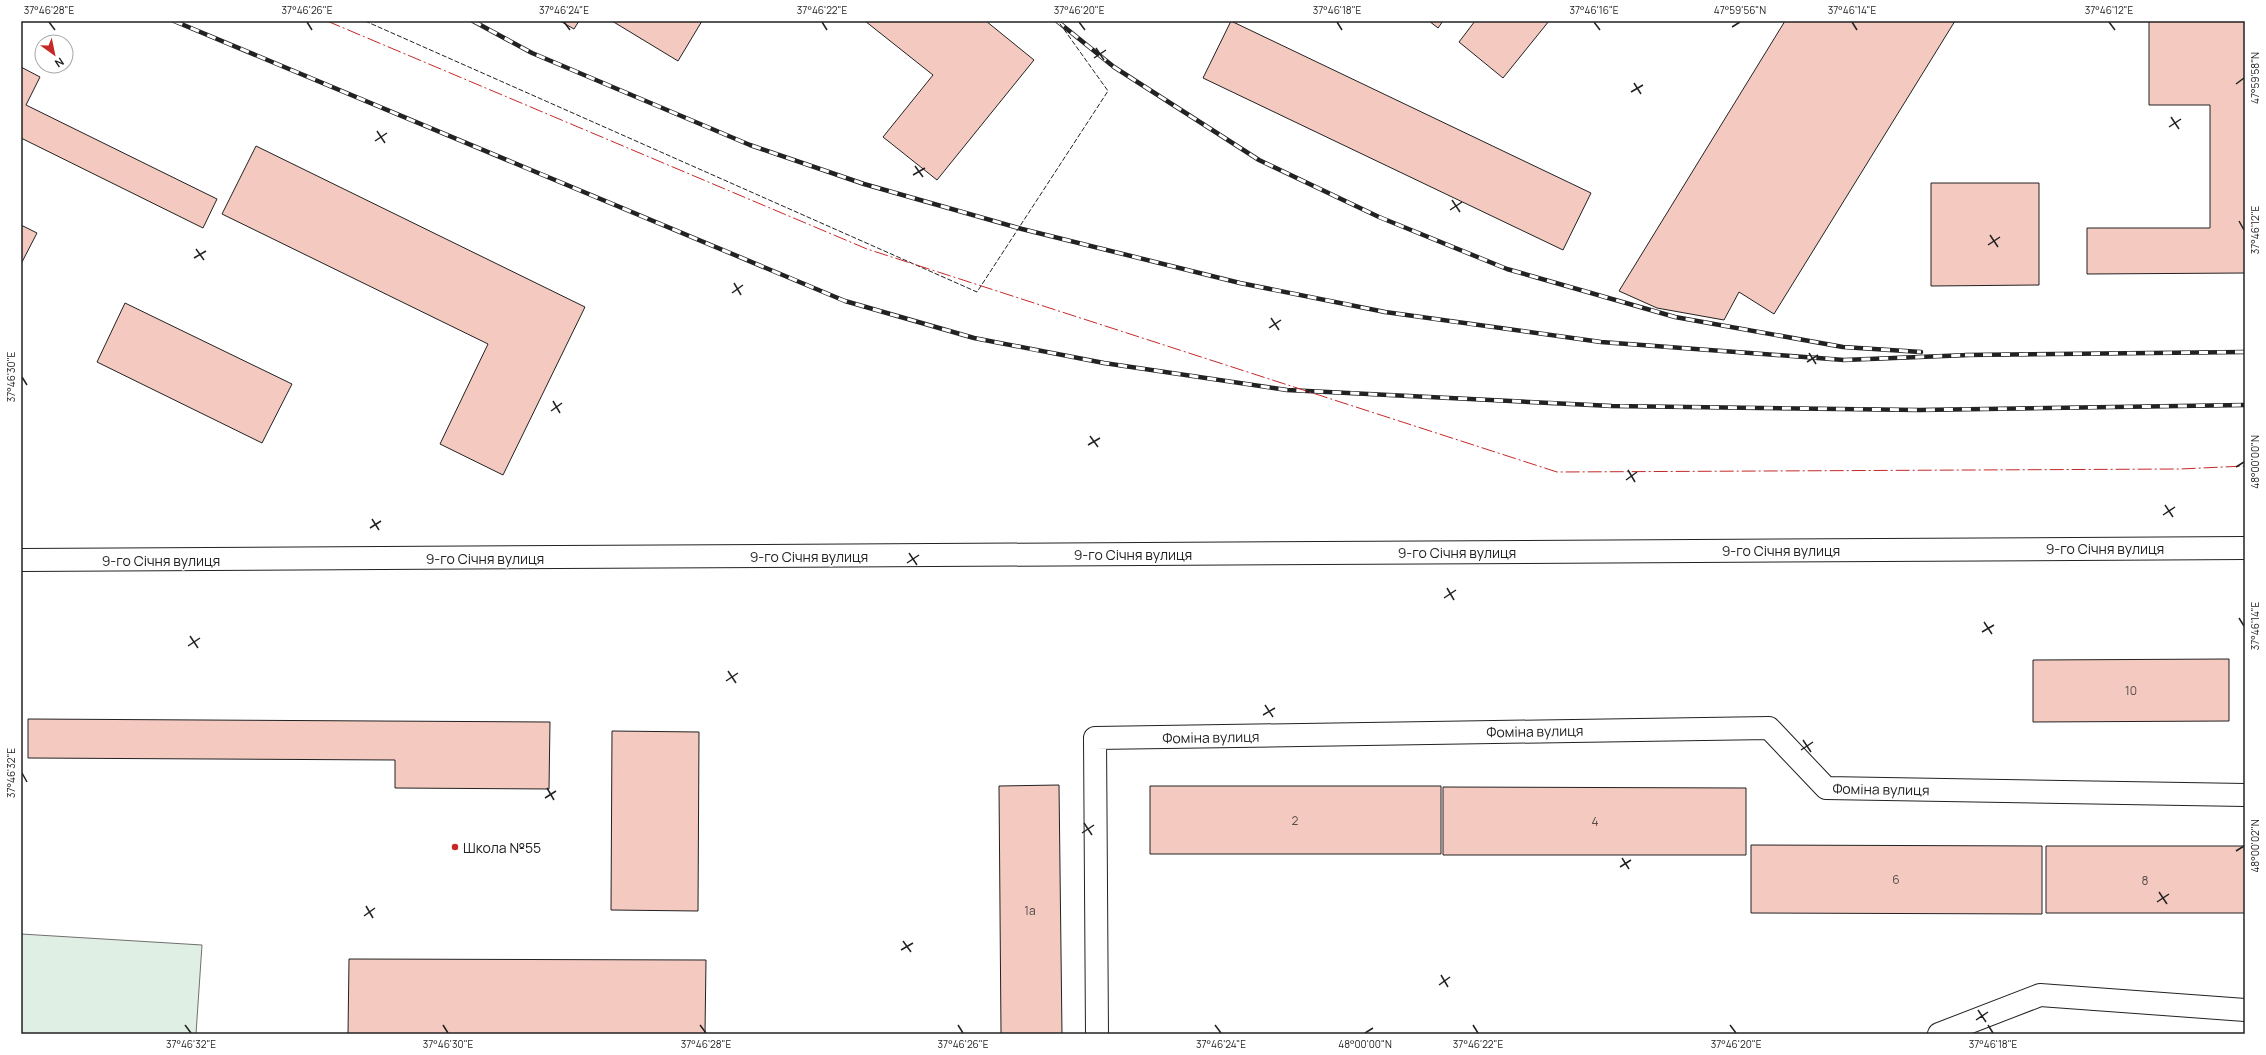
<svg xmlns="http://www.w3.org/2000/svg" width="2266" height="1055" font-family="Manrope,sans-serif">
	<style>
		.green { fill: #e0efe3; stroke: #6f6f6f }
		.building { fill: #f3c9c0; stroke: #222 }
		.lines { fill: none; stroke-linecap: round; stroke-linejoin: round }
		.minor-casing { stroke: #222; stroke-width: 24 }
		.minor { stroke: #fff; stroke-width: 22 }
		.rail-casing { stroke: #222; stroke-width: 4.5 }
		.rail { stroke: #fff; stroke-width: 3; stroke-dasharray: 9; stroke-linecap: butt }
		.fence { stroke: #222; stroke-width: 1; stroke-dasharray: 5 2; stroke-linecap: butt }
		.power { stroke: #c62828; stroke-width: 1; stroke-dasharray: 14 3 2 3; stroke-linecap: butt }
		.ticks { fill: none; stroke: #222; stroke-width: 1.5 }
		.poi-dot { fill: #c62828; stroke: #fff; stroke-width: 1.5 }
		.labels { text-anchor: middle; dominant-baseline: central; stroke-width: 3; stroke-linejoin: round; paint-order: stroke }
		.number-label { font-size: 12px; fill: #564c4a }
		.street-label { font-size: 14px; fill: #222; stroke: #fff }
		.poi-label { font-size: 14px; fill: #222; stroke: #fff; text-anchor: start }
		.neatline { fill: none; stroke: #222; stroke-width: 1.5 }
		.ticks-label { font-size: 10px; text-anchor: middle; fill: #222 }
	</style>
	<rect width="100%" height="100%" fill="#fff"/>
	<path class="green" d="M 21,934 L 202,945 L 196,1034 L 21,1034 Z"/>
	<path class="building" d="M 560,21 L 579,21 L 574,29 Z
		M 612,21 L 702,21 L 678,61 Z
		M 865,21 L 986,21 L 1034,60 L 937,180 L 883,137 L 933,75 Z
		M 1231,21 L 1591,193 L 1563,250 L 1203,78 Z
		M 1429,21 L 1443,21 L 1438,28 Z
		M 1475,21 L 1549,21 L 1503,78 L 1459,42 Z
		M 1785,21 L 1955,21 L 1774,314 L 1739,292 L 1724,320 L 1657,308 L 1619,291 Z
		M 2149,21 L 2245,21 L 2245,273 L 2087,274 L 2087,228 L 2210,228 L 2210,105 L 2149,105 Z
		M 21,67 L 40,77 L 26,105 L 217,199 L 203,228 L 21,138 Z
		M 256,146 L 585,307 L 503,475 L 440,444 L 488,344 L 222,214 Z
		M 1931,183 L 2039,183 L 2039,285 L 1931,286 Z
		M 21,225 L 37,233 L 21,264 Z
		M 125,303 L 292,384 L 262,443 L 97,362 Z
		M 2229,659 L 2229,721 L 2033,722 L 2033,660 Z
		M 28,719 L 550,722 L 549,789 L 395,788 L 395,760 L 28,758 Z
		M 612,731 L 699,732 L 698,911 L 611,910 Z
		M 1059,785 L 1062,1034 L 1001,1034 L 999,786 Z
		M 1150,786 L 1441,786 L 1441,854 L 1150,854 Z
		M 1443,787 L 1746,788 L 1746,855 L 1443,855 Z
		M 1751,845 L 2042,846 L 2042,914 L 1751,913 Z
		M 2046,846 L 2245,846 L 2245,913 L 2046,913 Z
		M 349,959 L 706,960 L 705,1034 L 348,1034 Z"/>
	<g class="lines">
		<g class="minor-casing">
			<path id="minor" d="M 21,560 L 2245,548
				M 1097,1034 L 1095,738 L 1769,728 L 1826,788 L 2245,795
				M 1939,1034 L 2040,995 L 2245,1010"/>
		</g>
		<use href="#minor" class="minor"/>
		<g class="rail-casing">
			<path id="rail" d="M 174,21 L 845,301 L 974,338 L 1104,363 L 1287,390 L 1612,406 L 1919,410 L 2245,405
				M 473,21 L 532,53 L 750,145 L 864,184 L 1022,229 L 1240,283 L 1385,312 L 1601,342 L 1844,360 L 1969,355
				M 1057,21 L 1114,67 L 1259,160 L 1379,217 L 1507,269 L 1675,317 L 1843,347 L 1921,352
				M 1965,355 L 2245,352"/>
		</g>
		<use href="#rail" class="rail"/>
		<path class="fence" d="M 365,21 L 977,292 L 1108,91 L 1058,21"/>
		<path class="power" d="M 327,21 L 867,249 L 1557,472 L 2180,469 L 2245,466"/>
	</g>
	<path class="ticks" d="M 49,22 L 55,30M 307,22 L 312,30M 564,22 L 570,30M 822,22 L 827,30M 1079,22 L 1085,30M 1337,22 L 1342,30M 1594,22 L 1600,30M 1852,22 L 1857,30M 2109,22 L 2115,30M 1732,27 L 1740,22M 1096,48 L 1104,60M 1094,58 L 1106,50M 1634,83 L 1641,94M 2236,84 L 2244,78M 1631,92 L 1643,85M 2171,117 L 2179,129M 2169,127 L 2181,119M 377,131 L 385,143M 375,141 L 387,133M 915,166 L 923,177M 913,175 L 925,168M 1452,200 L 1460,212M 1450,210 L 1462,202M 2239,221 L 2244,230M 1990,235 L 1998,247M 1988,245 L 2000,237M 196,249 L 204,260M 194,258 L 206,251M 734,283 L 741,295M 732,293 L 743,285M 1271,318 L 1279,330M 1269,328 L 1281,320M 1809,353 L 1816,364M 1807,362 L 1818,355M 22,377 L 27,385M 553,401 L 560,413M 551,411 L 562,403M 1090,436 L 1098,447M 1088,445 L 1100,438M 2236,467 L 2244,462M 1628,470 L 1635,482M 1626,480 L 1637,472M 2165,505 L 2173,517M 2163,515 L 2175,507M 372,519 L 379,530M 370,528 L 381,521M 909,553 L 917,565M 907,563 L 919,555M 1447,588 L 1454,600M 1444,598 L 1456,590M 2239,618 L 2244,626M 1984,622 L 1992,634M 1982,632 L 1994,625M 190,636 L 198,648M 188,646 L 200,638M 728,671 L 736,683M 726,681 L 738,673M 1265,705 L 1273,717M 1263,715 L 1275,708M 1803,740 L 1811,752M 1801,750 L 1813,742M 22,773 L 27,782M 547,788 L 554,800M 545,798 L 556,791M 1084,823 L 1092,835M 1082,833 L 1094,825M 2236,851 L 2244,846M 1622,858 L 1629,869M 1620,867 L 1631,860M 2159,892 L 2167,904M 2157,902 L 2169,894M 366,906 L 373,918M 364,916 L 375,908M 903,941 L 911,952M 901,950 L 913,943M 1441,975 L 1448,987M 1439,985 L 1450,977M 1978,1010 L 1986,1022M 1976,1020 L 1988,1012M 185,1025 L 191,1033M 443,1025 L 448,1033M 700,1025 L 706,1033M 958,1025 L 963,1033M 1215,1025 L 1221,1033M 1473,1025 L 1478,1033M 1730,1025 L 1736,1033M 1988,1025 L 1993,1033M 1365,1033 L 1373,1028"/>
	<circle class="poi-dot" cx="455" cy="847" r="4"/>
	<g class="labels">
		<g class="number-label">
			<text x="2131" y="690">10</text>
			<text x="1295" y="820">2</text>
			<text x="1595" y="821">4</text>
			<text x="1896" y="879">6</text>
			<text x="2145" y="880">8</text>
			<text x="1030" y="910">1а</text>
		</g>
		<g class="street-label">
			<text x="2105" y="548">9-го Січня вулиця</text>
			<text x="1781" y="550">9-го Січня вулиця</text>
			<text x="1457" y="552">9-го Січня вулиця</text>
			<text x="1133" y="554">9-го Січня вулиця</text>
			<text x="809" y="556">9-го Січня вулиця</text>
			<text x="485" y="558">9-го Січня вулиця</text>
			<text x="161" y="560">9-го Січня вулиця</text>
			<text transform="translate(1535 731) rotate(-1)">Фоміна вулиця</text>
			<text transform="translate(1211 737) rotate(-1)">Фоміна вулиця</text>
			<text transform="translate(1881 789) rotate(1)">Фоміна вулиця</text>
		</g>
		<g class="poi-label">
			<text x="463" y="847">Школа №55</text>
		</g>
	</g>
	<rect width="2266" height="1055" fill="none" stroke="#ffffff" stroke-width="44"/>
	<g transform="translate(54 54) rotate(147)"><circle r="19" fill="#ffffff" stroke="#a7a7a7"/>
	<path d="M0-3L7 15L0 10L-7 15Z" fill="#c62828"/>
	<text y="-6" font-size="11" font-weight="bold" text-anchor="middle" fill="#222222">N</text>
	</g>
	<rect x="22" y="22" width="2222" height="1011" class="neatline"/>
	<g class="ticks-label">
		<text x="49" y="14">37°46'28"E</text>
		<text x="307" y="14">37°46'26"E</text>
		<text x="564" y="14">37°46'24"E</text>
		<text x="822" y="14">37°46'22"E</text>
		<text x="1079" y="14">37°46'20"E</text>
		<text x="1337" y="14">37°46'18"E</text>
		<text x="1594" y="14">37°46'16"E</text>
		<text x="1740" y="14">47°59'56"N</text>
		<text x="1852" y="14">37°46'14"E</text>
		<text x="2109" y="14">37°46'12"E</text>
		<text transform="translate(2255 78) rotate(-90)" y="4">47°59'58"N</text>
		<text transform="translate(2255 230) rotate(-90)" y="4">37°46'12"E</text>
		<text transform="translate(11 377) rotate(-90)" y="4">37°46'30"E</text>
		<text transform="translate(2255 462) rotate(-90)" y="4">48°00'00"N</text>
		<text transform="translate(2255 626) rotate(-90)" y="4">37°46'14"E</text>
		<text transform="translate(11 773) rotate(-90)" y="4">37°46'32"E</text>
		<text transform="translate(2255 846) rotate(-90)" y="4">48°00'02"N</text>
		<text x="191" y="1048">37°46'32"E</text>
		<text x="448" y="1048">37°46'30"E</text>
		<text x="706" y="1048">37°46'28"E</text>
		<text x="963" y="1048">37°46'26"E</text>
		<text x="1221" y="1048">37°46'24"E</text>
		<text x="1365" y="1048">48°00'00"N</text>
		<text x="1478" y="1048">37°46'22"E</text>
		<text x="1736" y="1048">37°46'20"E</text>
		<text x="1993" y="1048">37°46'18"E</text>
	</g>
</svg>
